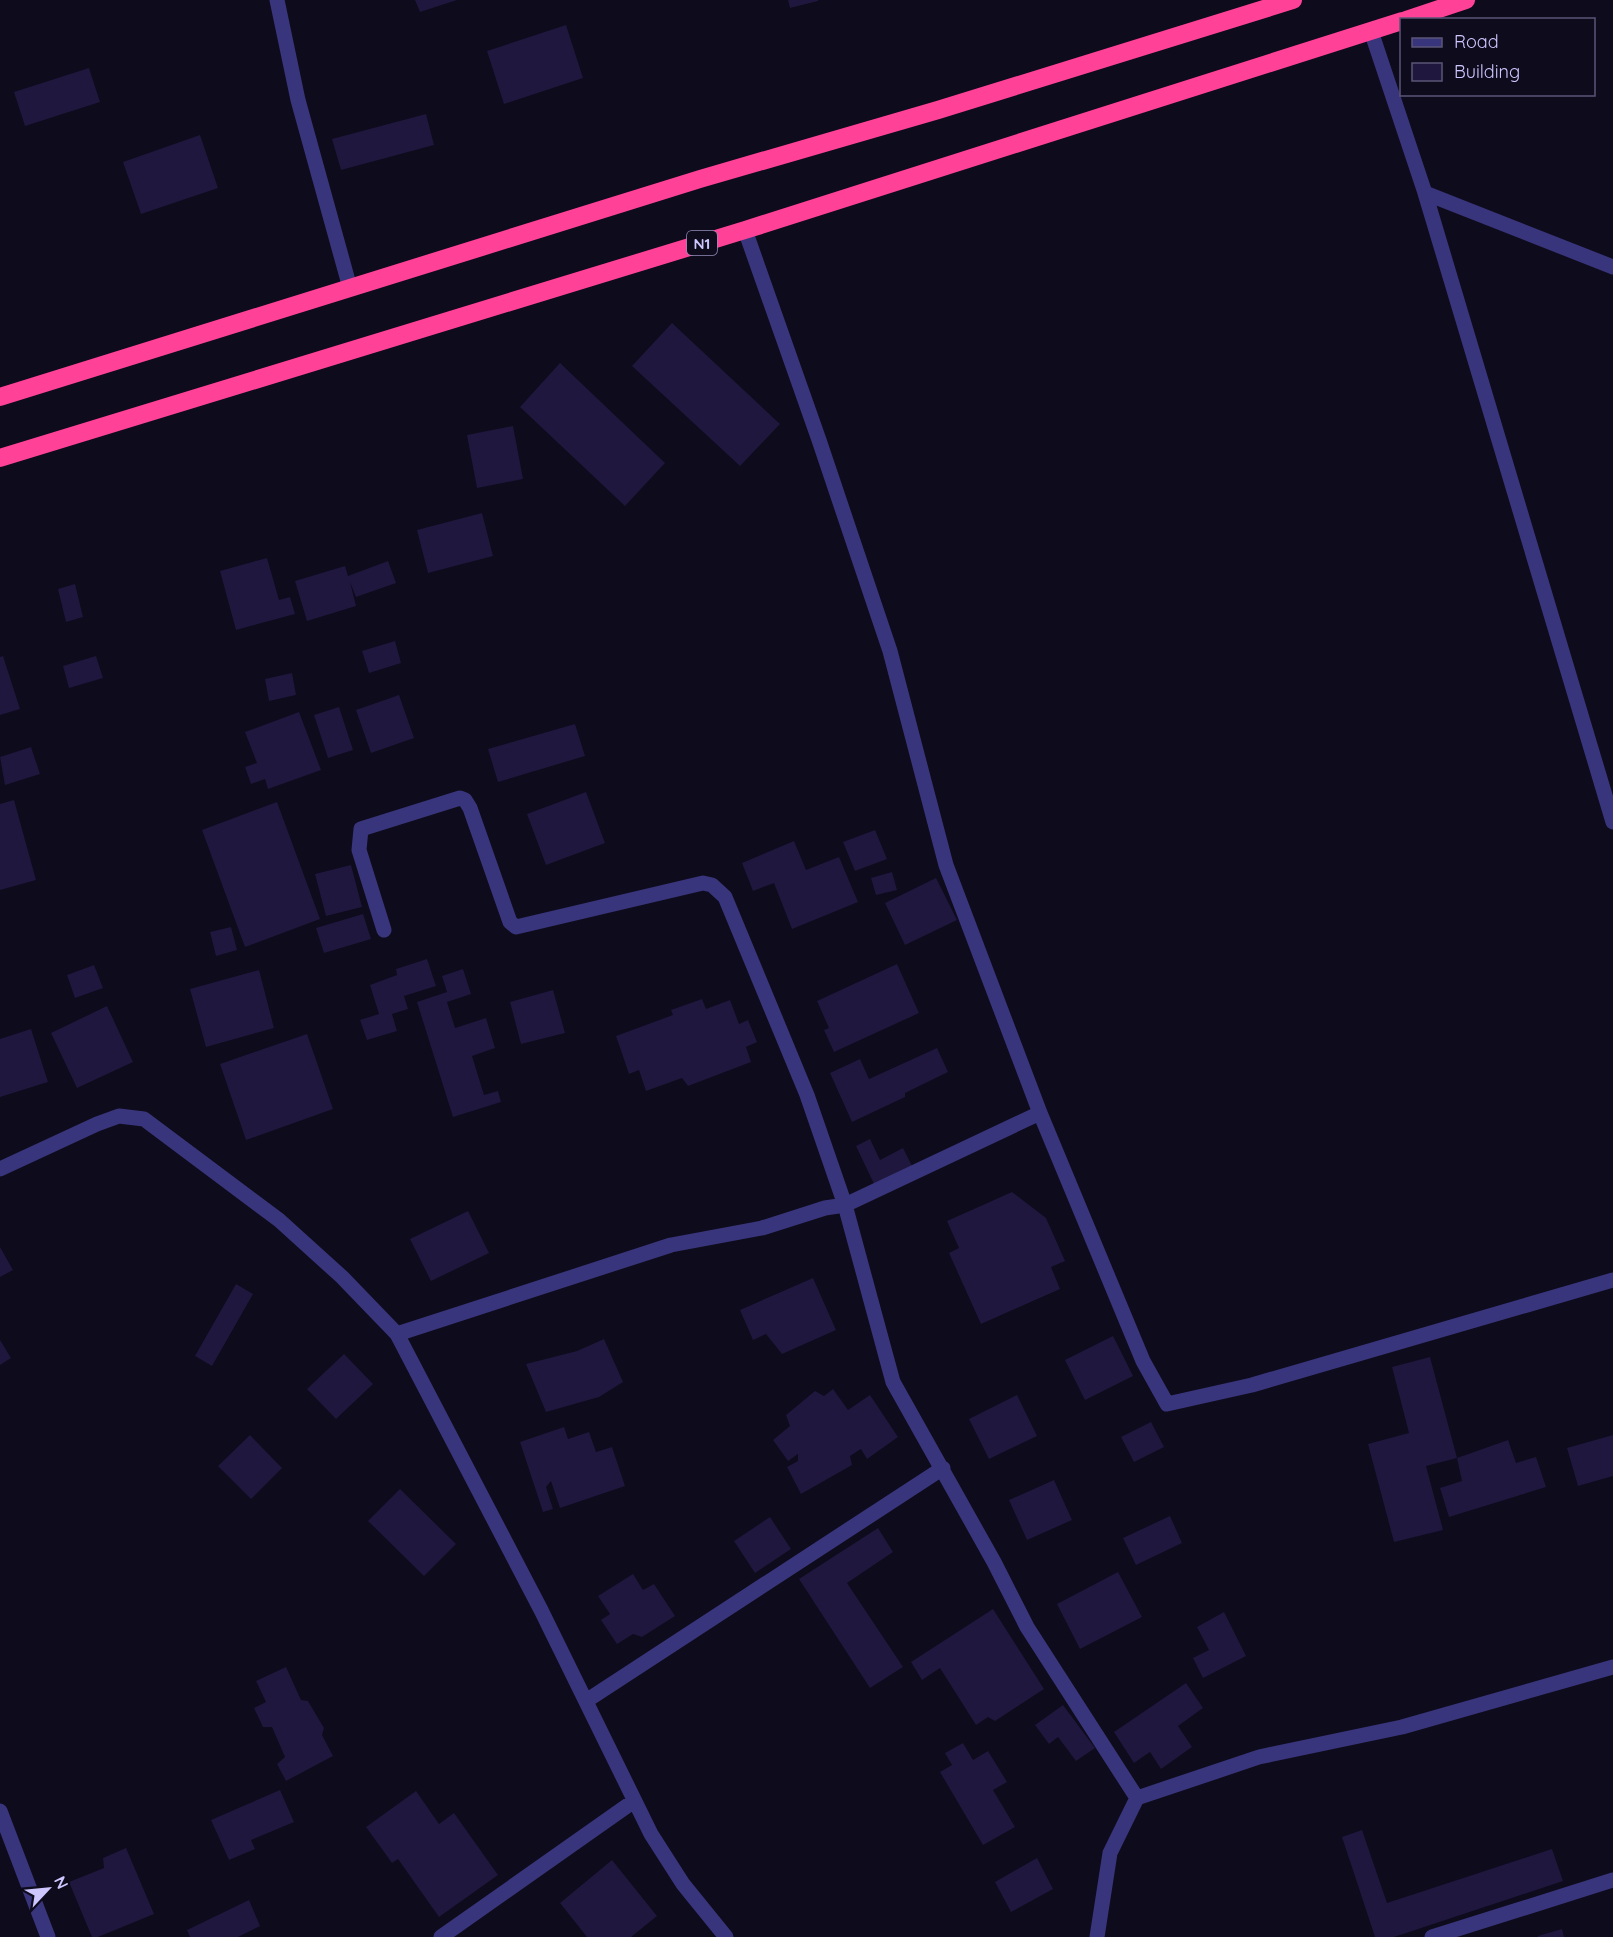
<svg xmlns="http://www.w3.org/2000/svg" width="1613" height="1937" font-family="Quicksand,sans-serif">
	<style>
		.building { fill: #1f173d }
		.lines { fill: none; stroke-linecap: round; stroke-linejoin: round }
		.minor { stroke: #39357c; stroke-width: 15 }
		.highway { stroke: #ff4197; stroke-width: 18 }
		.labels { text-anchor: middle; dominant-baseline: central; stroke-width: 4.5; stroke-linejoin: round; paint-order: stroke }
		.shield { fill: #0e0b1c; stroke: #948ebb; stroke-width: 1.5 }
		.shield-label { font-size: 15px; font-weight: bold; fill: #cec6ff }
	</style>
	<rect width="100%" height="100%" fill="#0e0b1c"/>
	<path class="building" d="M 415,0 L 457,0 L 420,12 Z
		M 788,0 L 818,0 L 818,1 L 790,8 Z
		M 566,25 L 583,78 L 504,104 L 487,51 Z
		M 89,68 L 100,102 L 25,126 L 14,92 Z
		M 426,114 L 434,145 L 341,170 L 332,139 Z
		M 200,135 L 218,188 L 141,214 L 123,162 Z
		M 672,323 L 780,424 L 740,466 L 632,366 Z
		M 560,363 L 665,463 L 625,506 L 520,407 Z
		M 513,426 L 523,479 L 477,488 L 467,435 Z
		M 482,513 L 493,556 L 428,573 L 417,530 Z
		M 267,558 L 279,600 L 290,597 L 295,614 L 236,630 L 220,571 Z
		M 388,561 L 396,583 L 356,597 L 350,582 L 356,606 L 307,621 L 295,581 L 345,566 L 348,576 Z
		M 75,584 L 83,617 L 66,622 L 58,589 Z
		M 395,641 L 401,663 L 369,673 L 362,651 Z
		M 3,656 L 20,709 L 0,715 L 0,657 Z
		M 96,656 L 103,678 L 69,688 L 63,666 Z
		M 292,673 L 296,695 L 269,701 L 265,679 Z
		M 399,695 L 414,738 L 371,753 L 356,710 Z
		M 339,707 L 353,750 L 328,758 L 314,715 Z
		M 299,712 L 321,770 L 268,789 L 265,779 L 251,784 L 245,767 L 257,763 L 245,732 Z
		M 575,724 L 585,756 L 498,782 L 488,749 Z
		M 31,747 L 40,774 L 5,785 L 0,757 Z
		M 586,792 L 605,843 L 546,865 L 527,814 Z
		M 14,800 L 36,880 L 0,890 L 0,804 Z
		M 277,802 L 320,919 L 245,947 L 202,830 Z
		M 875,830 L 887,859 L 855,871 L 843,842 Z
		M 794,841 L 806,870 L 839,857 L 858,902 L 792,929 L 774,883 L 753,891 L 742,863 Z
		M 351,865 L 362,907 L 326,916 L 315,874 Z
		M 892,872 L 897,890 L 876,895 L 871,878 Z
		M 936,878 L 957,920 L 905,945 L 885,903 Z
		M 363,914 L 371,939 L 324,953 L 316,928 Z
		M 231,927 L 237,950 L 216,956 L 210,932 Z
		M 427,959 L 436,986 L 404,996 L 408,1009 L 392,1014 L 397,1031 L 367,1040 L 360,1020 L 379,1014 L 370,985 L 397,975 L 396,969 Z
		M 897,964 L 919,1013 L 834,1052 L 824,1030 L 829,1028 L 817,1001 Z
		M 94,965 L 103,988 L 75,998 L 67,975 Z
		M 463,969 L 471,994 L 447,1002 L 455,1028 L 486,1018 L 495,1048 L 472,1056 L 484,1095 L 498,1091 L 501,1102 L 453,1117 L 417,1002 L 447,992 L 442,976 Z
		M 259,970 L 274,1028 L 206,1047 L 190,989 Z
		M 553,990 L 565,1033 L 521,1044 L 510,1002 Z
		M 702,999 L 706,1009 L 730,1000 L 739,1024 L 748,1020 L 757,1042 L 746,1047 L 751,1062 L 688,1086 L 682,1078 L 646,1091 L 639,1070 L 629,1074 L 616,1036 L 673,1015 L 671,1010 Z
		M 107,1006 L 133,1062 L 77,1088 L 51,1033 Z
		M 31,1029 L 48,1082 L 0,1097 L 0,1039 Z
		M 307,1034 L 333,1109 L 246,1140 L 220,1064 Z
		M 937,1048 L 948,1072 L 905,1093 L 905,1097 L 852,1122 L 830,1073 L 860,1059 L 869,1079 Z
		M 870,1139 L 880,1160 L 903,1148 L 913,1168 L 875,1186 L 856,1146 Z
		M 1012,1192 L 1046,1218 L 1065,1261 L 1051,1267 L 1060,1289 L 981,1324 L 949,1253 L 959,1248 L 947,1221 Z
		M 468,1211 L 489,1253 L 431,1281 L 410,1239 Z
		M 0,1247 L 13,1270 L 0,1277 Z
		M 813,1278 L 836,1330 L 782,1354 L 766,1334 L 753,1340 L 740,1310 Z
		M 236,1284 L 253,1294 L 212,1366 L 195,1356 Z
		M 1113,1336 L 1133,1376 L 1085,1400 L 1065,1360 Z
		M 604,1339 L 623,1382 L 599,1397 L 546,1412 L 526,1364 L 577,1351 Z
		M 0,1340 L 11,1358 L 0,1365 Z
		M 344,1354 L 373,1384 L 336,1419 L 307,1389 Z
		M 1430,1357 L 1457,1458 L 1426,1466 L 1443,1530 L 1394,1542 L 1368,1444 L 1409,1433 L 1392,1367 Z
		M 833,1389 L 848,1410 L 870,1395 L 898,1437 L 867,1459 L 861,1449 L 850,1456 L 852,1465 L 801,1494 L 787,1467 L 798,1461 L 798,1454 L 788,1461 L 773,1440 L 790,1426 L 786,1415 L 815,1391 L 824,1396 Z
		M 1017,1395 L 1037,1436 L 989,1459 L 969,1419 Z
		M 1151,1422 L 1164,1447 L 1134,1462 L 1121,1437 Z
		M 564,1427 L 568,1439 L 589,1432 L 596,1452 L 612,1447 L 625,1486 L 560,1508 L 551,1481 L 546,1487 L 553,1509 L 543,1512 L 520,1442 Z
		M 250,1435 L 282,1468 L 251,1499 L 218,1466 Z
		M 1613,1435 L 1613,1476 L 1578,1486 L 1567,1448 Z
		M 1508,1440 L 1516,1463 L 1536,1457 L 1546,1487 L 1449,1517 L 1440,1488 L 1462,1481 L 1457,1458 Z
		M 1054,1480 L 1072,1520 L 1027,1540 L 1009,1500 Z
		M 400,1489 L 456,1544 L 424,1576 L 368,1521 Z
		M 1170,1516 L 1182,1543 L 1136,1565 L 1123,1538 Z
		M 770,1517 L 791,1549 L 755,1573 L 734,1541 Z
		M 878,1528 L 893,1552 L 847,1583 L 903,1667 L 870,1688 L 799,1579 Z
		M 1118,1572 L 1142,1617 L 1080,1649 L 1057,1604 Z
		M 633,1574 L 643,1590 L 654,1584 L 675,1616 L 642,1637 L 633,1634 L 617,1644 L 601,1620 L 610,1614 L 598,1596 Z
		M 993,1609 L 1044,1689 L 995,1721 L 988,1717 L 976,1725 L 940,1668 L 922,1680 L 911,1662 Z
		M 1224,1612 L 1246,1656 L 1203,1678 L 1193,1658 L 1209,1650 L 1197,1627 Z
		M 286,1667 L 301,1700 L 308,1701 L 324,1728 L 322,1735 L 333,1756 L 286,1781 L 277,1764 L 285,1757 L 272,1727 L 263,1727 L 254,1708 L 266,1702 L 256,1681 Z
		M 1186,1683 L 1203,1708 L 1178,1726 L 1192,1747 L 1161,1769 L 1150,1752 L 1134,1763 L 1114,1732 Z
		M 1063,1705 L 1095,1748 L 1076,1761 L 1058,1737 L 1049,1744 L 1035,1725 Z
		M 963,1743 L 973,1760 L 988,1751 L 1007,1782 L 993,1790 L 1015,1827 L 983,1845 L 940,1772 L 952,1765 L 945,1753 Z
		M 280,1790 L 294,1822 L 251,1840 L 255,1849 L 229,1860 L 211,1820 Z
		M 416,1791 L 439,1824 L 454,1813 L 498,1875 L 439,1917 L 398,1859 L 392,1863 L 366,1827 Z
		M 1362,1830 L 1387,1903 L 1552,1849 L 1563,1881 L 1394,1937 L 1375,1937 L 1342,1837 Z
		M 126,1848 L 154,1914 L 98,1937 L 92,1937 L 69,1882 L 104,1868 L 103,1858 Z
		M 1037,1858 L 1053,1889 L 1011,1912 L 995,1882 Z
		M 612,1860 L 657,1916 L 631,1937 L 587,1937 L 560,1903 Z
		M 249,1900 L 260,1926 L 238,1937 L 190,1937 L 187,1930 Z
		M 1562,1929 L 1564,1937 L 1538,1937 L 1538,1936 Z"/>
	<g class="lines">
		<path class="minor" d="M 277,0 L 298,100 L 350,288
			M 1371,31 L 1425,193 L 1613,822
			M 1425,193 L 1613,267
			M 745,230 L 819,440 L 890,651 L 946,865 L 1040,1113 L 1143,1361 L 1167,1404 L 1252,1385 L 1613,1280
			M 384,930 L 359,850 L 361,829 L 460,798 L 465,800 L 470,808 L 510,922 L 516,927 L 703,883 L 712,885 L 725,897 L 807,1095 L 845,1205 L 893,1382 L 994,1562 L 1027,1627 L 1137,1798 L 1110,1853 L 1097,1937
			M 0,1169 L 97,1124 L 119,1116 L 144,1119 L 279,1220 L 342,1277 L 397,1334 L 541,1610 L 651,1834 L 683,1884 L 726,1937
			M 397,1334 L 671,1245 L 762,1228 L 825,1208 L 845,1205 L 1040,1113
			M 586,1701 L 943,1468
			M 1137,1798 L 1259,1757 L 1402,1727 L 1613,1667
			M 0,1811 L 48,1937
			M 441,1937 L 634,1801
			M 1432,1937 L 1613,1880"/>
		<path class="highway" d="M 1406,20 L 1466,0
			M 0,397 L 700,179 L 938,110 L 1293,0
			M 0,458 L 745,230 L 1402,21"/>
	</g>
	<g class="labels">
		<rect class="shield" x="687" y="231" width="30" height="24" rx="4.5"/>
		<g class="shield-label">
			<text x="702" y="243">N1</text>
		</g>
	</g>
	<rect x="1400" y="18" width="195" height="78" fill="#0e0b1c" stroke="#5b5677" stroke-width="1.5"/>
	<rect x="1412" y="38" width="30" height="9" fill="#39357c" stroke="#5b5677" stroke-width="1.5"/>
	<text x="1454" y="48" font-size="18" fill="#cec6ff">Road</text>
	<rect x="1412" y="63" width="30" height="18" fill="#1f173d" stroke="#5b5677" stroke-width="1.5"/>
	<text x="1454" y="78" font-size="18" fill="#cec6ff">Building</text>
	<g transform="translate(48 1889) rotate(64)" stroke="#0e0b1c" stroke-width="4.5" paint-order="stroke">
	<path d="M0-4.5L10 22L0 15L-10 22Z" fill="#cec6ff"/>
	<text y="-9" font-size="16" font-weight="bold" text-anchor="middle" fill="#cec6ff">N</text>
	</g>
</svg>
